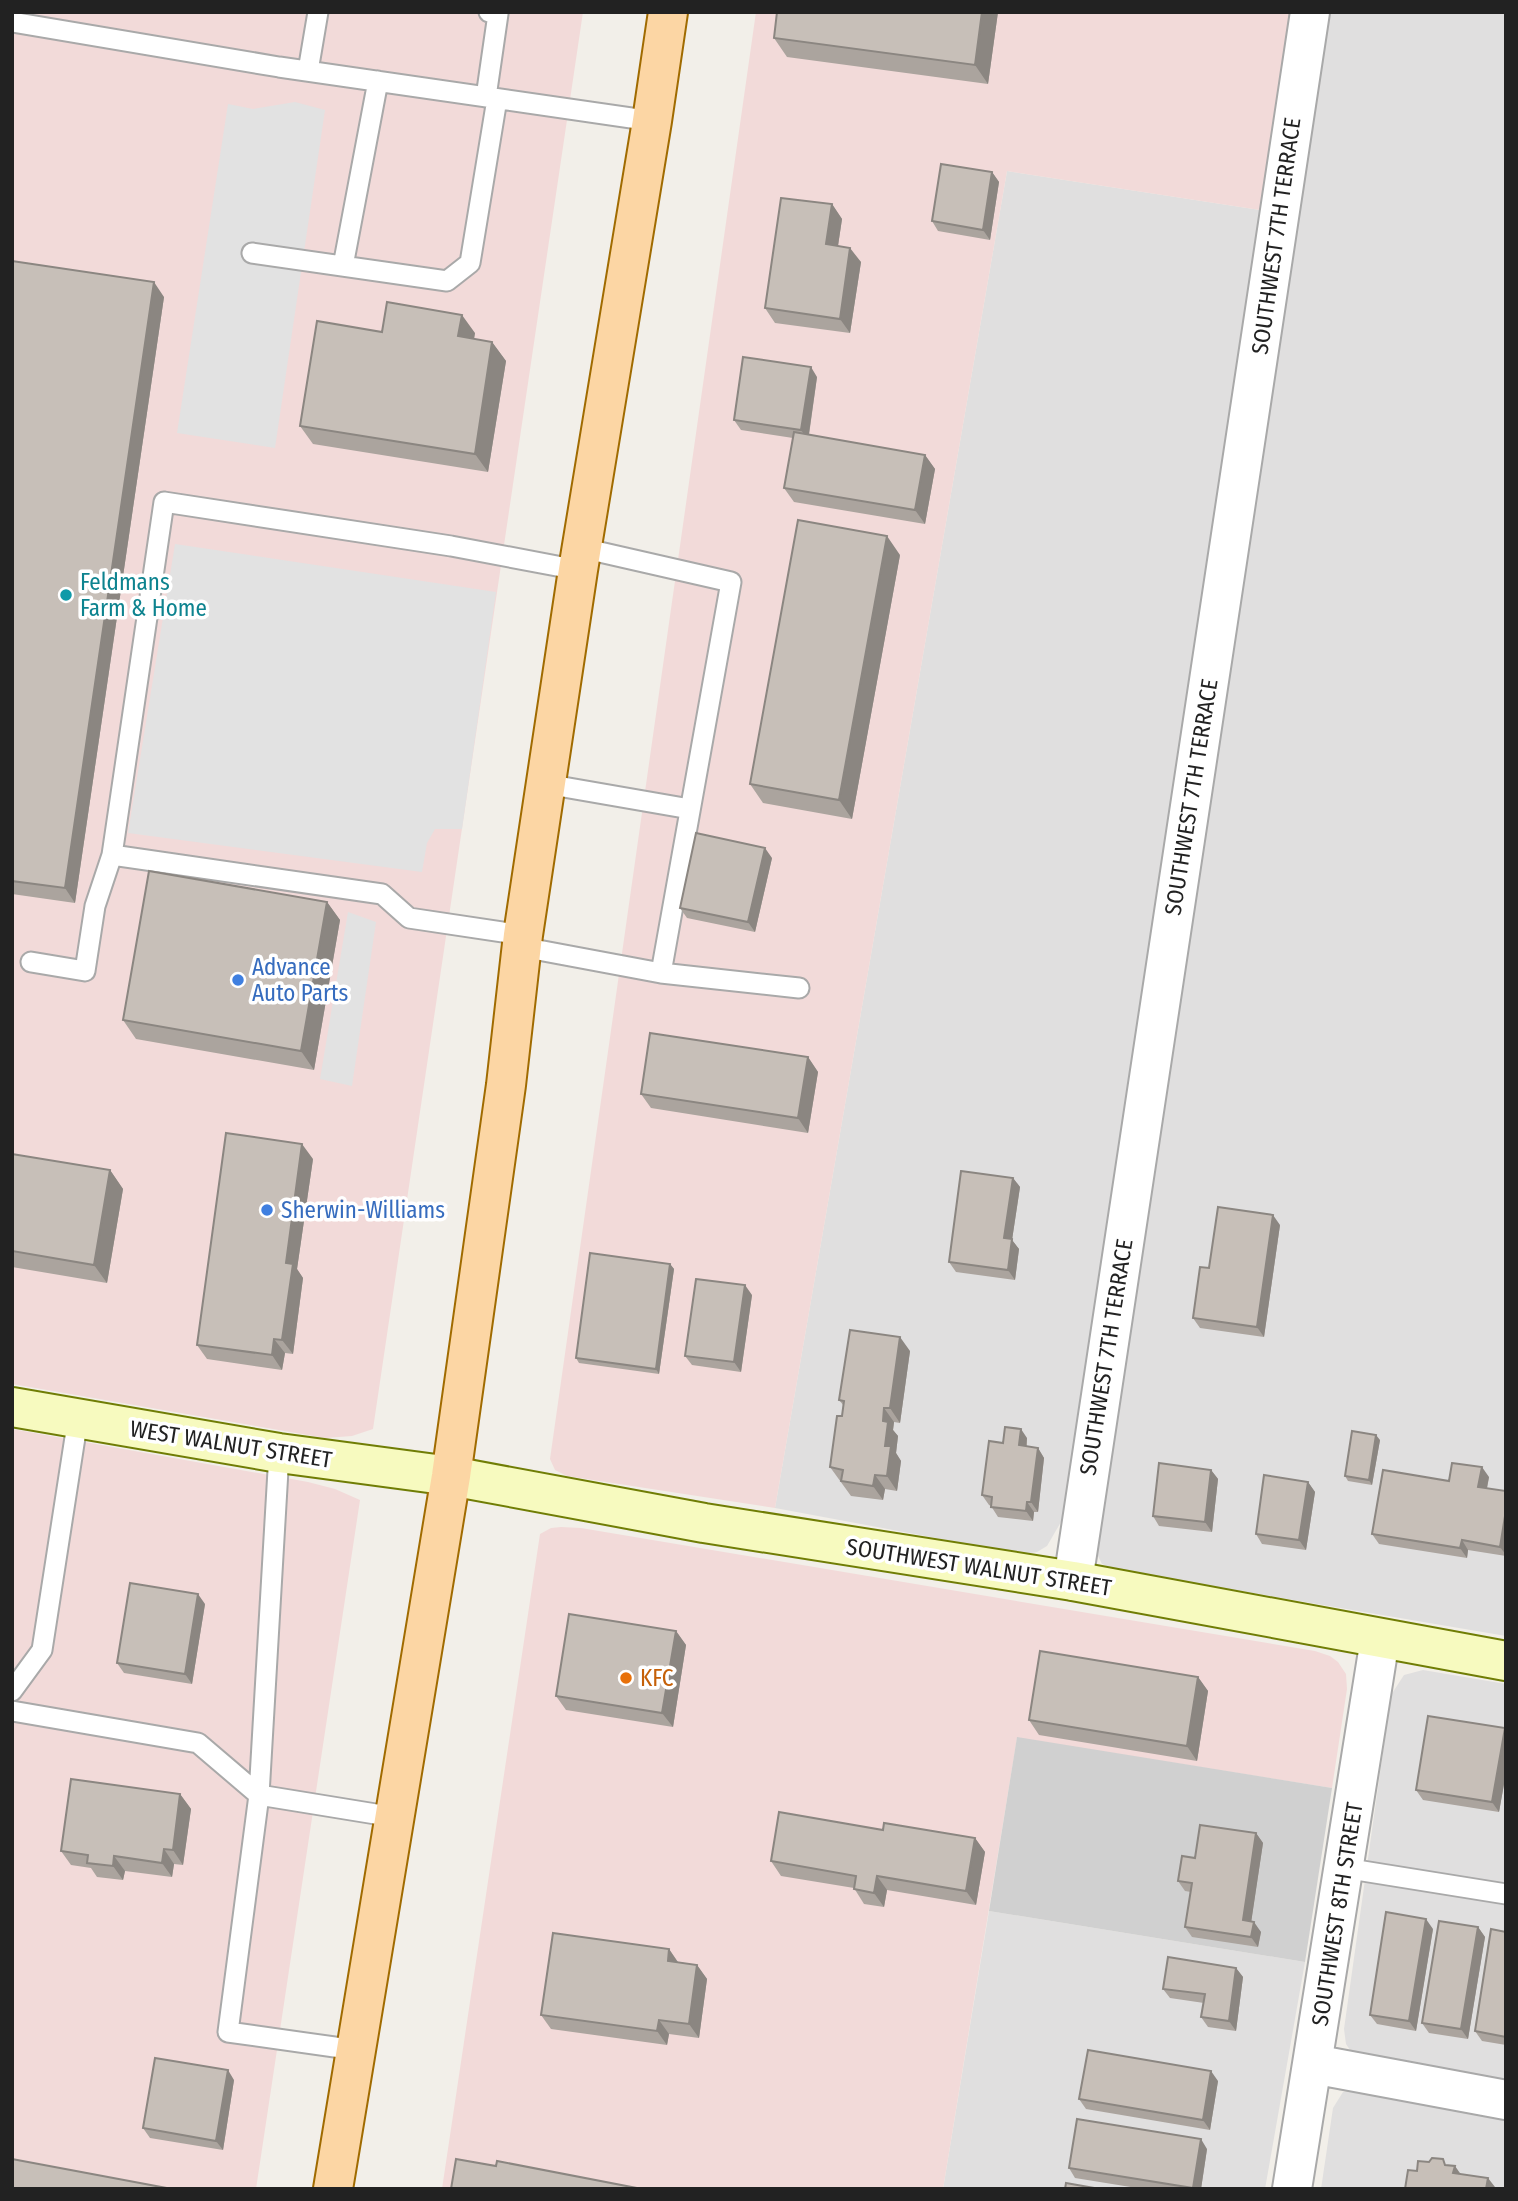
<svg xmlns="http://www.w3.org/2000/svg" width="1518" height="2201" font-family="'Fira Sans Condensed',sans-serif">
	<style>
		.residential { fill: #e0dfdf }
		.commercial { fill: #f2dad9 }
		.religious { fill: #d0d0d0 }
		.parking { fill: #e2e2e2 }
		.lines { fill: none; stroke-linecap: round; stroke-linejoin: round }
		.lane-casing { stroke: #a9a9a9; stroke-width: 23 }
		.street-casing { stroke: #a9a9a9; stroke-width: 42 }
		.secondary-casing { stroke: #707d05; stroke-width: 42 }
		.primary-casing { stroke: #a06b00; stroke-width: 42 }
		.lane { stroke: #fff; stroke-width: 19 }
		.street { stroke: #fff; stroke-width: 38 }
		.secondary { stroke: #f7fabf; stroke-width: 38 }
		.primary { stroke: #fcd6a4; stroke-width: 38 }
		.wall { fill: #aba49e }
		.shaded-wall { fill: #8b8681 }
		.building { fill: #c7bfb8; stroke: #8b8681; stroke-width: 2 }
		.culture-dot { fill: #0f9aa8; stroke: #fff; stroke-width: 2.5 }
		.shop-dot { fill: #3f7fe0; stroke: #fff; stroke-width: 2.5 }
		.food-dot { fill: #e8710a; stroke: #fff; stroke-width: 2.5 }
		.labels { text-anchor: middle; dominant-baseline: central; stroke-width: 7; stroke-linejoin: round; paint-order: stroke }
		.street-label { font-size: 23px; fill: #222; stroke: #fff }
		.culture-label { font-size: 23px; fill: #0d838f; stroke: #fff; text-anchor: start }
		.shop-label { font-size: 23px; fill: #366cbe; stroke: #fff; text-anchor: start }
		.food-label { font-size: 23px; fill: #c56008; stroke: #fff; text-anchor: start }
	</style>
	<rect width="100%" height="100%" fill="#f2efe9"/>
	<path class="residential" d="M 1326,12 L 1506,12 L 1506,1636 L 1117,1570 L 1102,1564 L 1097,1554 L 1095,1540 Z
		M 1007,171 L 1260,210 L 1065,1515 L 1047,1546 L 1037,1552 L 1022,1554 L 775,1508 Z
		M 1423,1670 L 1506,1684 L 1506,2088 L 1352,2053 L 1346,2044 L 1344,2029 L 1391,1695 L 1404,1675 Z
		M 989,1911 L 1305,1962 L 1265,2189 L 943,2189 Z
		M 1359,2089 L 1506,2116 L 1506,2189 L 1321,2189 L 1333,2108 L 1343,2092 Z"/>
	<path class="commercial" d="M 12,12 L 583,12 L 373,1429 L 352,1436 L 325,1438 L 12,1384 Z
		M 756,12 L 1291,12 L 1260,210 L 1007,171 L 775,1508 L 567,1476 L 555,1470 L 550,1459 Z
		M 12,1429 L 308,1482 L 335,1489 L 360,1500 L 256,2189 L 12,2189 Z
		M 561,1527 L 581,1528 L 1315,1651 L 1330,1656 L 1338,1662 L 1346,1674 L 1347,1689 L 1332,1788 L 1017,1738 L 943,2189 L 442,2189 L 540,1534 L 551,1528 Z"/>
	<path class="religious" d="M 1017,1737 L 1332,1788 L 1305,1962 L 989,1911 Z"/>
	<path class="parking" d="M 295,102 L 325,110 L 275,448 L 177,433 L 228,104 L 253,109 Z
		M 175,544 L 496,592 L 462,829 L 435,829 L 427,843 L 422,872 L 128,833 Z
		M 348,912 L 376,922 L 352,1086 L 320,1079 Z"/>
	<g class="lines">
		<g class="lane-casing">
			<path id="lane" d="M 12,22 L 279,67 L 652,121
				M 308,71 L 318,12
				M 486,97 L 498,14 L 489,12
				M 252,253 L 447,281 L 470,263 L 497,99
				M 343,266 L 378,81
				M 546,784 L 690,809
				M 523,935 L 409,918 L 382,894 L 112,855 L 164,502 L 451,546 L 578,570
				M 522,947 L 661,973 L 731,582 L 582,548
				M 31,962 L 85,971 L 95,906 L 112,855
				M 661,973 L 799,988
				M 12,1691 L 42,1650 L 78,1418
				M 12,1711 L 198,1743 L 259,1795
				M 259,1795 L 279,1453
				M 1344,1868 L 1506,1894
				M 356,2050 L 228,2032 L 259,1795 L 394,1817"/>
		</g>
		<g class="street-casing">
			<path id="street" d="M 1073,1581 L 1310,12
				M 1313,2064 L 1506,2100
				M 1292,2189 L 1380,1639"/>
		</g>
		<g class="secondary-casing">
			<path id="secondary" d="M 12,1407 L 279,1453 L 451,1476 L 704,1523 L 1073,1581 L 1506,1661"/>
		</g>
		<g class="primary-casing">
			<path id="primary" d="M 333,2189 L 451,1476 L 506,1085 L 523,935 L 578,570 L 652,121 L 668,12"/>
		</g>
		<use href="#lane" class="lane"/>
		<use href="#street" class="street"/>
		<use href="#secondary" class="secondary"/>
		<use href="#primary" class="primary"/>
	</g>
	<path class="wall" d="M 998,12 L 988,84 L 787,57 L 774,38 Z
		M 992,172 L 999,182 L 990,240 L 938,231 L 932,221 Z
		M 832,204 L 842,219 L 838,246 L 861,262 L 850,333 L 775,323 L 765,308 Z
		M 12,261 L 164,297 L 75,903 L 12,894 Z
		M 382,332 L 475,333 L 474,339 L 492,342 L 506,361 L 488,472 L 313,444 L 300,426 Z
		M 817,377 L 809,435 L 925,455 L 935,469 L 925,524 L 794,502 L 784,488 L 793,438 L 741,430 L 734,420 Z
		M 900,555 L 852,819 L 763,803 L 750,784 Z
		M 772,858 L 755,932 L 687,918 L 680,908 Z
		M 327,902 L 340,920 L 314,1070 L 136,1039 L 123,1020 Z
		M 808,1057 L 818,1072 L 808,1133 L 651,1108 L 641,1094 Z
		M 12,1154 L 110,1170 L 123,1189 L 107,1283 L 12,1267 Z
		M 313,1159 L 297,1269 L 303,1278 L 293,1354 L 285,1353 L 282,1370 L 207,1359 L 197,1345 Z
		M 1013,1178 L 1020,1187 L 1012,1240 L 1019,1249 L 1015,1280 L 956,1272 L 949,1262 Z
		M 1280,1225 L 1264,1337 L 1200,1328 L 1193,1318 Z
		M 670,1264 L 674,1269 L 659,1374 L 579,1363 L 576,1358 Z
		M 752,1295 L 741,1372 L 692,1365 L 685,1356 Z
		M 910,1351 L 900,1423 L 894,1422 L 893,1430 L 898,1436 L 896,1453 L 901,1461 L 897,1491 L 885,1489 L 883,1500 L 851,1496 L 830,1467 L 844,1406 L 839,1400 Z
		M 1027,1438 L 1027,1446 L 1038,1448 L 1044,1458 L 1038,1512 L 1034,1512 L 1033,1521 L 998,1517 L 991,1506 L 989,1505 L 982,1495 L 1003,1443 Z
		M 1380,1440 L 1372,1485 L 1348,1481 L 1345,1476 Z
		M 1211,1470 L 1218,1479 L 1212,1532 L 1159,1526 L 1153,1516 Z
		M 1489,1477 L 1487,1489 L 1506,1491 L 1506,1556 L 1468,1550 L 1467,1558 L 1379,1544 L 1372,1534 L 1449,1481 Z
		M 1308,1482 L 1315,1492 L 1306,1550 L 1262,1544 L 1256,1534 Z
		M 205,1604 L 192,1684 L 124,1673 L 117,1663 Z
		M 676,1631 L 686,1645 L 673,1727 L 566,1710 L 556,1696 Z
		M 1198,1677 L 1208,1691 L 1197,1761 L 1039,1735 L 1029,1720 Z
		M 1505,1728 L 1506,1729 L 1506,1773 L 1499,1812 L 1423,1800 L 1416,1790 Z
		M 180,1794 L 191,1809 L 183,1865 L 174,1864 L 172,1877 L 125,1871 L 123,1880 L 97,1877 L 91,1868 L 71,1865 L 61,1851 Z
		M 883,1830 L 975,1838 L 985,1852 L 976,1905 L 887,1890 L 884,1907 L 864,1904 L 854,1888 L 781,1876 L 771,1861 Z
		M 1256,1833 L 1263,1843 L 1251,1922 L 1261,1932 L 1258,1947 L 1192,1937 L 1185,1927 L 1191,1892 L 1185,1891 L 1178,1881 L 1195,1858 Z
		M 1478,1927 L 1485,1937 L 1468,2039 L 1429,2033 L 1422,2023 Z
		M 1433,1929 L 1416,2031 L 1377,2024 L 1370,2015 Z
		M 1506,1932 L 1506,2045 L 1482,2041 L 1475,2031 Z
		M 669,1949 L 678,1962 L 697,1965 L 707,1979 L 699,2038 L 669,2034 L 667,2045 L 551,2029 L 541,2015 Z
		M 1236,1968 L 1243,1977 L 1236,2031 L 1208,2027 L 1201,2017 L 1204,2003 L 1170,1998 L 1163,1989 Z
		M 234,2080 L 223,2150 L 150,2138 L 143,2128 Z
		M 1218,2081 L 1210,2130 L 1086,2109 L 1079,2099 Z
		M 1207,2149 L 1201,2189 L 1143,2189 L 1075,2178 L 1069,2168 Z"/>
	<path class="shaded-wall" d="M 982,12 L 998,12 L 988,84 L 975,65 Z
		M 992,172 L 999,182 L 990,240 L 983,230 Z
		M 832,204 L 842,219 L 836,259 L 826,244 Z
		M 850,248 L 861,262 L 850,333 L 840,319 Z
		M 154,282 L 164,297 L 75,903 L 65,888 Z
		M 462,315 L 475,333 L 471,355 L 458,336 Z
		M 492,342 L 506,361 L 488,472 L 475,454 Z
		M 811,367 L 817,377 L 808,440 L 801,430 Z
		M 925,455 L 935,469 L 925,524 L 915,510 Z
		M 887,536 L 900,555 L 852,819 L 839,800 Z
		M 765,848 L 772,858 L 755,932 L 748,922 Z
		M 327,902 L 340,920 L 314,1070 L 301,1051 Z
		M 808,1057 L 818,1072 L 808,1133 L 798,1118 Z
		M 302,1144 L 313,1159 L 297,1269 L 303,1278 L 293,1354 L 282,1340 L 286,1263 Z
		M 110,1170 L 123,1189 L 107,1283 L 94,1265 Z
		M 1013,1178 L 1020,1187 L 1012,1240 L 1019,1249 L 1015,1280 L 1008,1270 L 1004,1238 Z
		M 1273,1215 L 1280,1225 L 1264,1337 L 1257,1327 Z
		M 670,1264 L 674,1269 L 659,1374 L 656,1369 Z
		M 745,1285 L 752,1295 L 741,1372 L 734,1362 Z
		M 900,1337 L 910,1351 L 900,1423 L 890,1408 Z
		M 274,1339 L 285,1353 L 282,1370 L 272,1355 Z
		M 884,1408 L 894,1422 L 893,1430 L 898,1436 L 896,1453 L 901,1461 L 897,1491 L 887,1476 L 883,1421 Z
		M 1021,1429 L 1027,1438 L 1025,1455 L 1019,1445 Z
		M 1376,1435 L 1380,1440 L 1372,1485 L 1369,1480 Z
		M 1038,1448 L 1044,1458 L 1038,1512 L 1031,1502 Z
		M 1482,1467 L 1489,1477 L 1485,1497 L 1478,1487 Z
		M 1211,1470 L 1218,1479 L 1212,1532 L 1205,1522 Z
		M 875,1475 L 885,1489 L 883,1500 L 873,1486 Z
		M 1308,1482 L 1315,1492 L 1306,1550 L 1299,1540 Z
		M 1027,1502 L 1034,1512 L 1033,1521 L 1026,1511 Z
		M 1506,1510 L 1506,1555 L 1500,1547 Z
		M 1462,1540 L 1468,1550 L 1467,1558 L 1460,1548 Z
		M 198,1594 L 205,1604 L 192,1684 L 185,1674 Z
		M 676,1631 L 686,1645 L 673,1727 L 662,1713 Z
		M 1198,1677 L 1208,1691 L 1197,1761 L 1187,1746 Z
		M 1505,1728 L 1506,1729 L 1506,1773 L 1499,1812 L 1492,1802 Z
		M 180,1794 L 191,1809 L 183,1865 L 173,1850 Z
		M 1256,1833 L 1263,1843 L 1250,1930 L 1243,1920 Z
		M 975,1838 L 985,1852 L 976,1905 L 966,1891 Z
		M 164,1849 L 174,1864 L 172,1877 L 162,1863 Z
		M 114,1856 L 125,1871 L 123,1880 L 113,1866 Z
		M 877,1876 L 887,1890 L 884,1907 L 874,1893 Z
		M 1426,1919 L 1433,1929 L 1416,2031 L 1409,2021 Z
		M 1254,1922 L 1261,1932 L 1258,1947 L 1251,1937 Z
		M 1478,1927 L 1485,1937 L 1468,2039 L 1461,2029 Z
		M 669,1949 L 679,1964 L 668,1961 Z
		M 697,1965 L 707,1979 L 699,2038 L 689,2024 Z
		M 1236,1968 L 1243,1977 L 1236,2031 L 1229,2021 Z
		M 659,2020 L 669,2034 L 667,2045 L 657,2031 Z
		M 228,2070 L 234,2080 L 223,2150 L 216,2141 Z
		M 1211,2071 L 1218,2081 L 1210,2130 L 1203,2120 Z
		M 1201,2139 L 1207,2149 L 1201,2189 L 1193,2189 Z
		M 1455,2166 L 1462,2176 L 1453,2173 Z
		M 1488,2178 L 1495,2187 L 1495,2189 L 1486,2189 Z"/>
	<path class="building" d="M 777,12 L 982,12 L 975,65 L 774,38 Z
		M 941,164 L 992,172 L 983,230 L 932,221 Z
		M 781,198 L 832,204 L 826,244 L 850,248 L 840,319 L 765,308 Z
		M 12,261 L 154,282 L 65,888 L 12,881 Z
		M 387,302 L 462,315 L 458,336 L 492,342 L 475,454 L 300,426 L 317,321 L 382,332 Z
		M 743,357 L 811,367 L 801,430 L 734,420 Z
		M 794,432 L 925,455 L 915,510 L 784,488 Z
		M 798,520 L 887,536 L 839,800 L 750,784 Z
		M 696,833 L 765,848 L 748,922 L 680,908 Z
		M 149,871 L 327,902 L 301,1051 L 123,1020 Z
		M 650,1033 L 808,1057 L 798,1118 L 641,1094 Z
		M 226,1133 L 302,1144 L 286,1263 L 293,1264 L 282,1340 L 274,1339 L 272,1355 L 197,1345 Z
		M 12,1154 L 110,1170 L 94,1265 L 12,1251 Z
		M 961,1171 L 1013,1178 L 1004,1238 L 1012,1239 L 1008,1270 L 949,1262 Z
		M 1218,1207 L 1273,1215 L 1257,1327 L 1193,1318 L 1200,1267 L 1209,1268 Z
		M 590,1253 L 670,1264 L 656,1369 L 576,1358 Z
		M 696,1279 L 745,1285 L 734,1362 L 685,1356 Z
		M 850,1330 L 900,1337 L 890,1408 L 884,1408 L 883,1421 L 888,1422 L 885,1446 L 891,1446 L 887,1476 L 875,1475 L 873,1486 L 841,1481 L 843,1470 L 830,1467 L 837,1416 L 842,1416 L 844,1401 L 839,1400 Z
		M 1005,1427 L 1021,1429 L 1019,1445 L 1038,1448 L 1031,1502 L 1027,1502 L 1026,1511 L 991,1507 L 992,1497 L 982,1495 L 989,1441 L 1003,1443 Z
		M 1352,1431 L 1376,1435 L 1369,1480 L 1345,1476 Z
		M 1159,1463 L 1211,1470 L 1205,1522 L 1153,1516 Z
		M 1452,1463 L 1482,1467 L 1478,1487 L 1506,1491 L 1506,1510 L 1500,1547 L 1462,1540 L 1460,1548 L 1372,1534 L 1383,1470 L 1449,1481 Z
		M 1264,1475 L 1308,1482 L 1299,1540 L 1256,1534 Z
		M 130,1583 L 198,1594 L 185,1674 L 117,1663 Z
		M 569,1614 L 676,1631 L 662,1713 L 556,1696 Z
		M 1040,1651 L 1198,1677 L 1187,1746 L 1029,1720 Z
		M 1428,1716 L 1505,1728 L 1492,1802 L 1416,1790 Z
		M 71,1779 L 180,1794 L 173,1850 L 164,1849 L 162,1863 L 114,1856 L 113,1866 L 87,1863 L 88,1855 L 61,1851 Z
		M 779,1812 L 883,1830 L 884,1823 L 975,1838 L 966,1891 L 877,1876 L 874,1893 L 854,1889 L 856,1876 L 771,1861 Z
		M 1200,1825 L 1256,1833 L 1243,1920 L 1254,1922 L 1251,1937 L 1185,1927 L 1192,1883 L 1178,1881 L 1182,1856 L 1195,1858 Z
		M 1386,1912 L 1426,1919 L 1409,2021 L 1370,2015 Z
		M 1439,1921 L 1478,1927 L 1461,2029 L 1422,2023 Z
		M 1491,1929 L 1506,1932 L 1506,2037 L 1475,2031 Z
		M 553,1933 L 669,1949 L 668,1961 L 697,1965 L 689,2024 L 659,2020 L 657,2031 L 541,2015 Z
		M 1168,1957 L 1236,1968 L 1229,2021 L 1201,2017 L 1205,1994 L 1163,1989 Z
		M 1088,2050 L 1211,2071 L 1203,2120 L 1079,2099 Z
		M 155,2058 L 228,2070 L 216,2141 L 143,2128 Z
		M 1077,2119 L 1201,2139 L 1193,2188 L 1069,2168 Z
		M 1432,2158 L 1443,2159 L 1445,2165 L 1455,2166 L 1453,2173 L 1488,2178 L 1486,2189 L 1405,2189 L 1408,2170 L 1417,2171 L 1418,2161 L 1429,2162 Z
		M 12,2159 L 172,2189 L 12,2189 Z
		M 456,2159 L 496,2166 L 497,2161 L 642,2189 L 451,2189 Z
		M 1066,2183 L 1100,2189 L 1065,2189 Z"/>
	<circle class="culture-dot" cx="66" cy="595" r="7"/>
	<g class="shop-dot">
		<circle cx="238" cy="980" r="7"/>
		<circle cx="267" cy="1210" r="7"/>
	</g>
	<circle class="food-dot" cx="626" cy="1678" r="7"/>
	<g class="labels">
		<g class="street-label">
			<text transform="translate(1276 236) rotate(-82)">SOUTHWEST 7TH TERRACE</text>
			<text transform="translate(1191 797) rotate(-81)">SOUTHWEST 7TH TERRACE</text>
			<text transform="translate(1106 1357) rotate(-81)">SOUTHWEST 7TH TERRACE</text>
			<text transform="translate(231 1444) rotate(9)">WEST WALNUT STREET</text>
			<text transform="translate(979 1567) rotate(9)">SOUTHWEST WALNUT STREET</text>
			<text transform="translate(1337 1914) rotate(-81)">SOUTHWEST 8TH STREET</text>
		</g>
		<g class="culture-label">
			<text x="80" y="582">Feldmans<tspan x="80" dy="26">Farm &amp; Home</tspan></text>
		</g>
		<g class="shop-label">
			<text x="252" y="967">Advance<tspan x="252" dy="26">Auto Parts</tspan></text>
			<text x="281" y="1210">Sherwin-Williams</text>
		</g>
		<g class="food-label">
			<text x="640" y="1678">KFC</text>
		</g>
	</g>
	<rect width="1518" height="2201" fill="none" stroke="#222222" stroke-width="28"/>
</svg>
